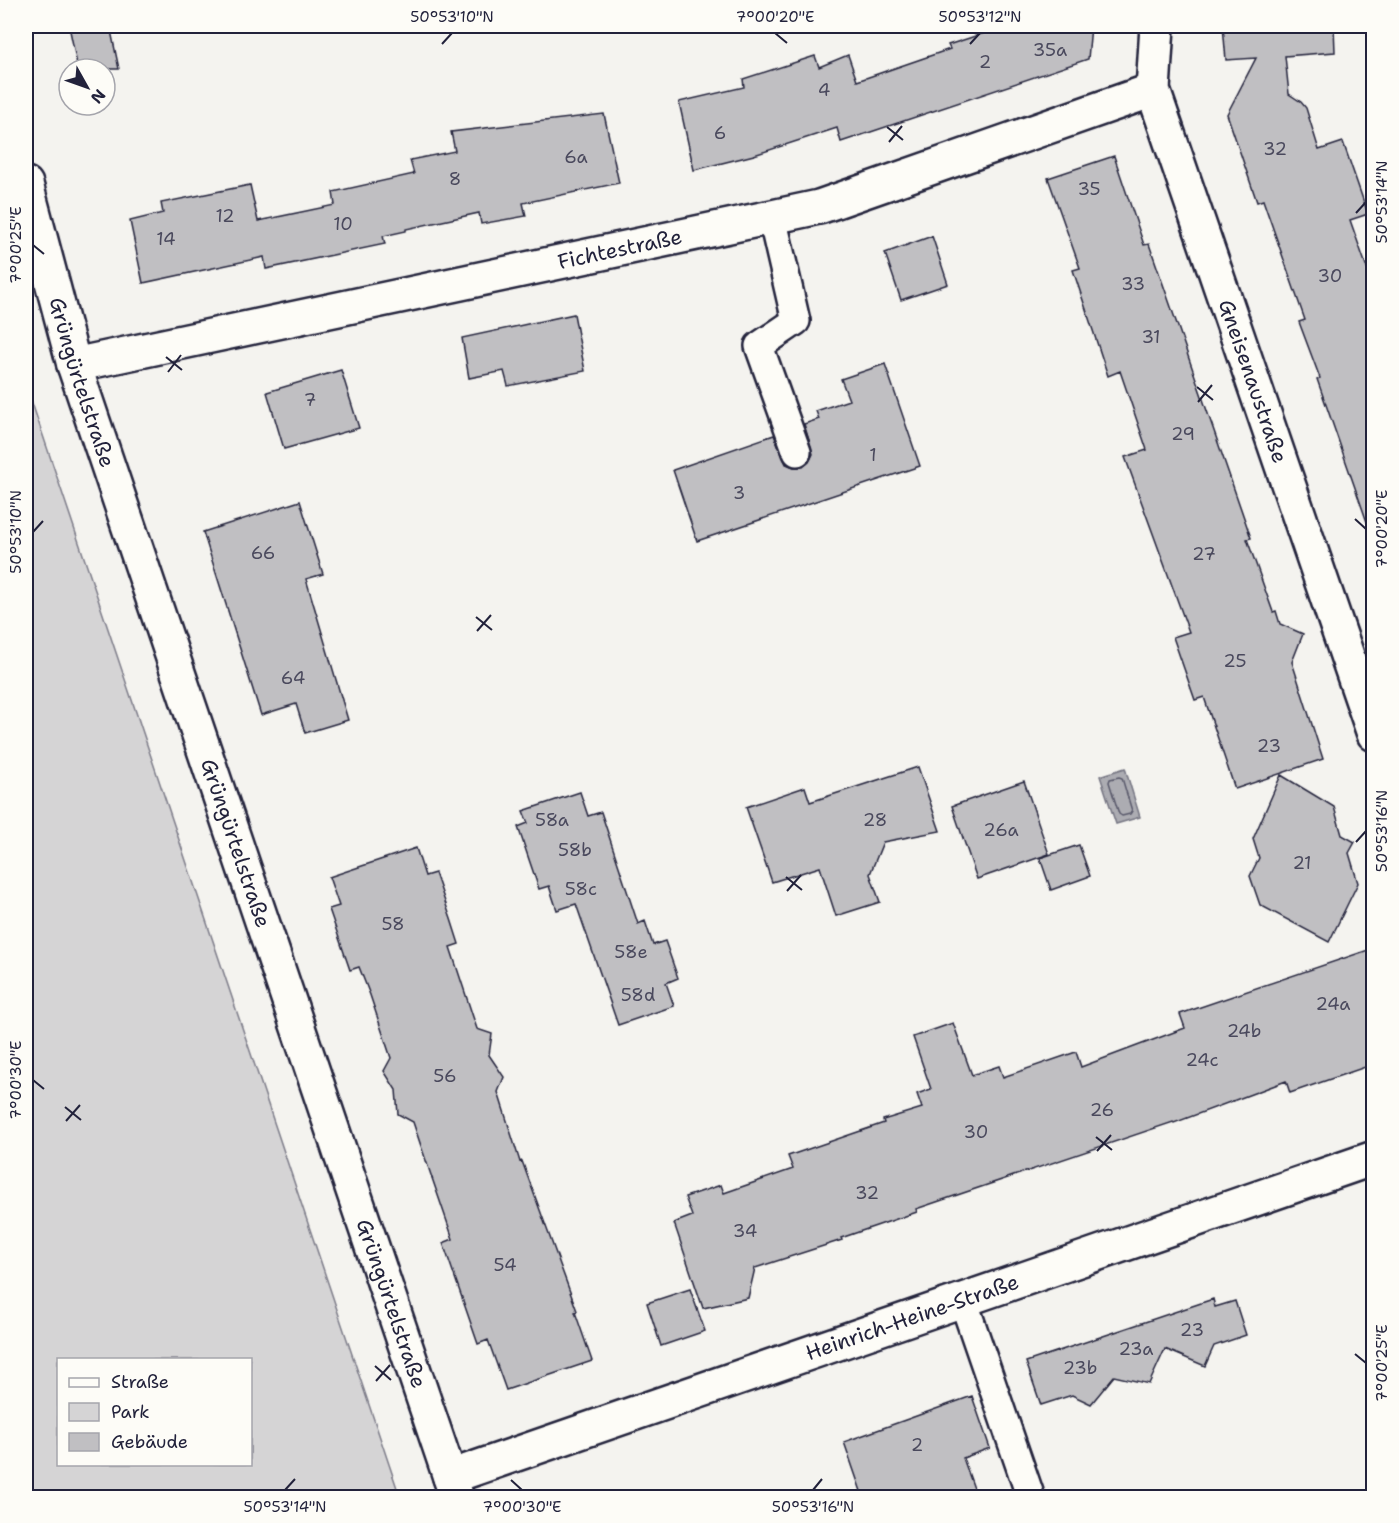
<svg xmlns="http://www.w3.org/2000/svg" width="1399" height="1523" font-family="'Shantell Sans',sans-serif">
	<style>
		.green { fill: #d5d4d5; stroke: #7c7b88; stroke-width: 1.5; fill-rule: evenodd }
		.water { fill: #acacb2; stroke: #757582; stroke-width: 1.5 }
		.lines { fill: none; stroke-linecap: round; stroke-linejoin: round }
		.shore { stroke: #59596b; stroke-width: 1.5 }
		.building { fill: #c0bfc2; stroke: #22223b; stroke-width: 1.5 }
		.service-casing { stroke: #22223b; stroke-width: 32 }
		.minor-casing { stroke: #22223b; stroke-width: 38 }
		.service { stroke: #fdfcf7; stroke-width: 27 }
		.minor { stroke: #fdfcf7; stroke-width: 33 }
		.ticks { fill: none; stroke: #22223b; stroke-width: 2 }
		.labels { text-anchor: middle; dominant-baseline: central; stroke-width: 6; stroke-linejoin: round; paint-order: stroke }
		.number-label { font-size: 18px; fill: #4a495d }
		.street-label { font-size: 21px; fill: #22223b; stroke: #fdfcf7 }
		.neatline { fill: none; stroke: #22223b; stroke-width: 2 }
		.ticks-label { font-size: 15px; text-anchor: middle; fill: #22223b }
	</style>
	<rect width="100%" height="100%" fill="#f4f3ef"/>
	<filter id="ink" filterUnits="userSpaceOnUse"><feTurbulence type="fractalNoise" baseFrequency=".0167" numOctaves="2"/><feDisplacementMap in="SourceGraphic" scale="12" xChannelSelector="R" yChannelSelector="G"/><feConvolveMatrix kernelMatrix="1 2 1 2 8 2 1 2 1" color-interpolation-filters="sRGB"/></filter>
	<g filter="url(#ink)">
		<path class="green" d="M 26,385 L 400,1497 L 26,1497 ZM 58,1360 L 250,1360 L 250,1464 L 58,1464 Z"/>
		<path class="water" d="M 1125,768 L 1140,817 L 1116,824 L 1100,776 Z"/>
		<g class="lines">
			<path class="shore" d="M 1119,777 L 1122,778 L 1132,811 L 1130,814 L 1122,816 L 1119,814 L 1109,782 L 1110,779 Z"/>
		</g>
		<path class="building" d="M 69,26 L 110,26 L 119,69 L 78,69 Z
			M 1006,26 L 1091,26 L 1088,59 L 841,142 L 837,128 L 754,155 L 694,170 L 679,102 L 744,87 L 743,79 L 815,56 L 819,67 L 848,55 L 857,81 L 950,49 L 948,45 Z
			M 1223,26 L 1334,26 L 1335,52 L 1285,56 L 1289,94 L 1301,102 L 1306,108 L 1319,150 L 1343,142 L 1368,214 L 1350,220 L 1374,288 L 1374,521 L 1367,522 L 1317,379 L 1320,378 L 1299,322 L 1305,320 L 1263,200 L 1257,202 L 1227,114 L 1256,58 L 1226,60 Z
			M 604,114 L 619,183 L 523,203 L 526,216 L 481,224 L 479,213 L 406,229 L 406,231 L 383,236 L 385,244 L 266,269 L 264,257 L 143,283 L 130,221 L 163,213 L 161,203 L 250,185 L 258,221 L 335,205 L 333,192 L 414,174 L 410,160 L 455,151 L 451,132 Z
			M 1114,156 L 1144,245 L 1149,244 L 1178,327 L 1251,538 L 1247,539 L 1273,612 L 1276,611 L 1280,624 L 1303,634 L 1292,662 L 1323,759 L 1235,789 L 1204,697 L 1195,700 L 1173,637 L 1189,632 L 1125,457 L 1147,450 L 1120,371 L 1108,376 L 1073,270 L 1080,268 L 1048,178 Z
			M 932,236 L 948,284 L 901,300 L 885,253 Z
			M 574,314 L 585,371 L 508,386 L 504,371 L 469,378 L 462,338 Z
			M 885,364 L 920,466 L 697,541 L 673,470 L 774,435 L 786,464 L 794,467 L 803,467 L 809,462 L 813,454 L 804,424 L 819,419 L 816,411 L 849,400 L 841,379 Z
			M 341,370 L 359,428 L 284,449 L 267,392 Z
			M 300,501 L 323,574 L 306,579 L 348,720 L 305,733 L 296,704 L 261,715 L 203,532 Z
			M 918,767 L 940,831 L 883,842 L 870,874 L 880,902 L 836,916 L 820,867 L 772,882 L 746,807 L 805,787 L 810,802 Z
			M 1281,775 L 1334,807 L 1342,835 L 1355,842 L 1349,853 L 1358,883 L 1329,942 L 1260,905 L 1250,876 L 1259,858 L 1253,839 Z
			M 1024,781 L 1049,854 L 977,879 L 952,806 Z
			M 580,792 L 588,816 L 601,812 L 638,924 L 645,921 L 653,945 L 665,941 L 678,978 L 666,983 L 674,1006 L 618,1025 L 576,904 L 557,910 L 549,886 L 539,889 L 518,827 L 528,823 L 523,811 Z
			M 1079,845 L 1090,876 L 1051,890 L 1040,858 Z
			M 416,848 L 425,876 L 435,873 L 451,919 L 459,944 L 450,947 L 477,1029 L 492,1034 L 489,1055 L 504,1077 L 498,1092 L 520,1162 L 522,1161 L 577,1311 L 575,1312 L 592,1361 L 506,1390 L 488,1340 L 478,1344 L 443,1243 L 453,1239 L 421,1146 L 413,1122 L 398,1114 L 396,1090 L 384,1071 L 391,1058 L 370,995 L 359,967 L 350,970 L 329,909 L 339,906 L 329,877 Z
			M 1374,948 L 1374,1064 L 1290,1093 L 1286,1081 L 1174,1123 L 1173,1122 L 916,1209 L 917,1212 L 841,1238 L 842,1240 L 755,1268 L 748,1298 L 703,1308 L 674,1223 L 692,1216 L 685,1197 L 721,1185 L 724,1193 L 793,1169 L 788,1156 L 884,1123 L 883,1120 L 922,1108 L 917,1094 L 931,1089 L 913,1037 L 953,1023 L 972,1075 L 999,1066 L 1003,1077 L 1076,1052 L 1081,1067 L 1185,1028 L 1180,1014 Z
			M 690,1289 L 705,1331 L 661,1346 L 647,1303 Z
			M 1213,1299 L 1215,1307 L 1235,1301 L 1246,1335 L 1214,1346 L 1205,1366 L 1165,1349 L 1149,1384 L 1114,1376 L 1091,1404 L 1072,1395 L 1041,1405 L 1026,1362 Z
			M 972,1396 L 990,1448 L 963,1458 L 977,1497 L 863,1497 L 844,1442 Z"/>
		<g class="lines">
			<g class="service-casing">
				<path id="service" d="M 772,217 L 796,321 L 759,346 L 797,452
					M 963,1300 L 1031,1498"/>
			</g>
			<g class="minor-casing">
				<g id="minor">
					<path id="s1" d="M 1157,26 L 1153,90 L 1374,734"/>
					<path id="s2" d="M 26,184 L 74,365 L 457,1498"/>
					<path id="s3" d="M 74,365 L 819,207 L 1153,90"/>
					<path id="s4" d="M 450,1477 L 1374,1158"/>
				</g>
			</g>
			<use href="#service" class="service"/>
			<use href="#minor" class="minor"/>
		</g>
	</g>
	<path class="ticks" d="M 775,33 L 787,43M 442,44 L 452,33M 970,44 L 980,33M 887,127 L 903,140M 889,142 L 902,126M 1356,213 L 1366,202M 33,245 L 44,254M 166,357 L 182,370M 168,372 L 181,355M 1197,387 L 1213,400M 1198,402 L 1212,385M 1355,519 L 1366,529M 33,532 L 43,521M 476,617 L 492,630M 477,631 L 491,615M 1356,842 L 1366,831M 786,877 L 802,890M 787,891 L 801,875M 33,1080 L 44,1089M 65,1107 L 81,1120M 66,1121 L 80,1105M 1096,1137 L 1112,1150M 1097,1151 L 1111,1135M 1355,1354 L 1366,1363M 375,1366 L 391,1380M 376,1381 L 390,1365M 511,1480 L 522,1490M 285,1490 L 295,1479M 813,1490 L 822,1479"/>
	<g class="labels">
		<g class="number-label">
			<text x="1050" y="50">35a</text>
			<text x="985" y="62">2</text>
			<text x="824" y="90">4</text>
			<text x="720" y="133">6</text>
			<text x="1275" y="149">32</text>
			<text x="576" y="157">6a</text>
			<text x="455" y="179">8</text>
			<text x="1089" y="189">35</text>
			<text x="225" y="216">12</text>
			<text x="343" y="224">10</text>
			<text x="166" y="239">14</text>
			<text x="1330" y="276">30</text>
			<text x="1133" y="284">33</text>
			<text x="1151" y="337">31</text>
			<text x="310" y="400">7</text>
			<text x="1183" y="434">29</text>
			<text x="873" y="455">1</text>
			<text x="739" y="493">3</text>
			<text x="263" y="553">66</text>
			<text x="1204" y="554">27</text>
			<text x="1235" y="661">25</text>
			<text x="293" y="678">64</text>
			<text x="1269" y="746">23</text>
			<text x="552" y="820">58a</text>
			<text x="875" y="820">28</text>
			<text x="1001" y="830">26a</text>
			<text x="575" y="850">58b</text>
			<text x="1302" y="863">21</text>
			<text x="581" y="889">58c</text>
			<text x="393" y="924">58</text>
			<text x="631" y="952">58e</text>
			<text x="638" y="995">58d</text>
			<text x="1333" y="1004">24a</text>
			<text x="1244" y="1031">24b</text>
			<text x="1202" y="1060">24c</text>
			<text x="445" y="1076">56</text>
			<text x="1102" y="1110">26</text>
			<text x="976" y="1132">30</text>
			<text x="867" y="1193">32</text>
			<text x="745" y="1231">34</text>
			<text x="505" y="1265">54</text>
			<text x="1192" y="1330">23</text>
			<text x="1136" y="1349">23a</text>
			<text x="1080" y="1368">23b</text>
			<text x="917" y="1445">2</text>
		</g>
		<g class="street-label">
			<text stroke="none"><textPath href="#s3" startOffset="558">Fichtestraße</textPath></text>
			<text stroke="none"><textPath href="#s2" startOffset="206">Grüngürtelstraße</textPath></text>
			<text stroke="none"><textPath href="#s1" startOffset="372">Gneisenaustraße</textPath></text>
			<text stroke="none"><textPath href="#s2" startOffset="692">Grüngürtelstraße</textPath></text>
			<text stroke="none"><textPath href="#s2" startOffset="1178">Grüngürtelstraße</textPath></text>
			<text stroke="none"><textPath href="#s4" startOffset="489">Heinrich-Heine-Straße</textPath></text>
		</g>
	</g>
	<rect width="1399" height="1523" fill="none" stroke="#fdfcf7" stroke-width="66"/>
	<rect x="57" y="1358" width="195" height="108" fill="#fdfcf7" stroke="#a5a5ac" stroke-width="1.5"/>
	<rect x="69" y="1378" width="30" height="9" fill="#fdfcf7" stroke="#a5a5ac" stroke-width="1.5"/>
	<text x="111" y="1388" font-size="18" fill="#22223b">Straße</text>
	<rect x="69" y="1403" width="30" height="18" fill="#d5d4d5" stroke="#a5a5ac" stroke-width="1.5"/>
	<text x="111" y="1418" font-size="18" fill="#22223b">Park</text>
	<rect x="69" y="1433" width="30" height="18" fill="#c0bfc2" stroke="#a5a5ac" stroke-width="1.5"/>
	<text x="111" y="1448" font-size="18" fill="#22223b">Gebäude</text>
	<g transform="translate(87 87) rotate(130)"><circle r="28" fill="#fdfcf7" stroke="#a5a5ac" stroke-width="1.5"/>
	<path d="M0-4.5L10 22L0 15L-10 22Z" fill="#22223b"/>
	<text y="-9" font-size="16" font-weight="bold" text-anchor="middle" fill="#22223b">N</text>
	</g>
	<rect x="33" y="33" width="1333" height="1457" class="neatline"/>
	<g class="ticks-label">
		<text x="452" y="22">50°53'10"N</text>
		<text x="775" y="22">7°00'20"E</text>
		<text x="980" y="22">50°53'12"N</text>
		<text transform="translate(1382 202) rotate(-90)" y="5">50°53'14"N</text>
		<text transform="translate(16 245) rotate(-90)" y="5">7°00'25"E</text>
		<text transform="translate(1382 529) rotate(-90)" y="5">7°00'20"E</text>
		<text transform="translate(16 532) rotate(-90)" y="5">50°53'10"N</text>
		<text transform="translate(1382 831) rotate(-90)" y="5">50°53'16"N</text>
		<text transform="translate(16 1080) rotate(-90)" y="5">7°00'30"E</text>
		<text transform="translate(1382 1363) rotate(-90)" y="5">7°00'25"E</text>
		<text x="285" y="1512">50°53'14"N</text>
		<text x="522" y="1512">7°00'30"E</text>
		<text x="813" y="1512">50°53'16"N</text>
	</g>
</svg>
